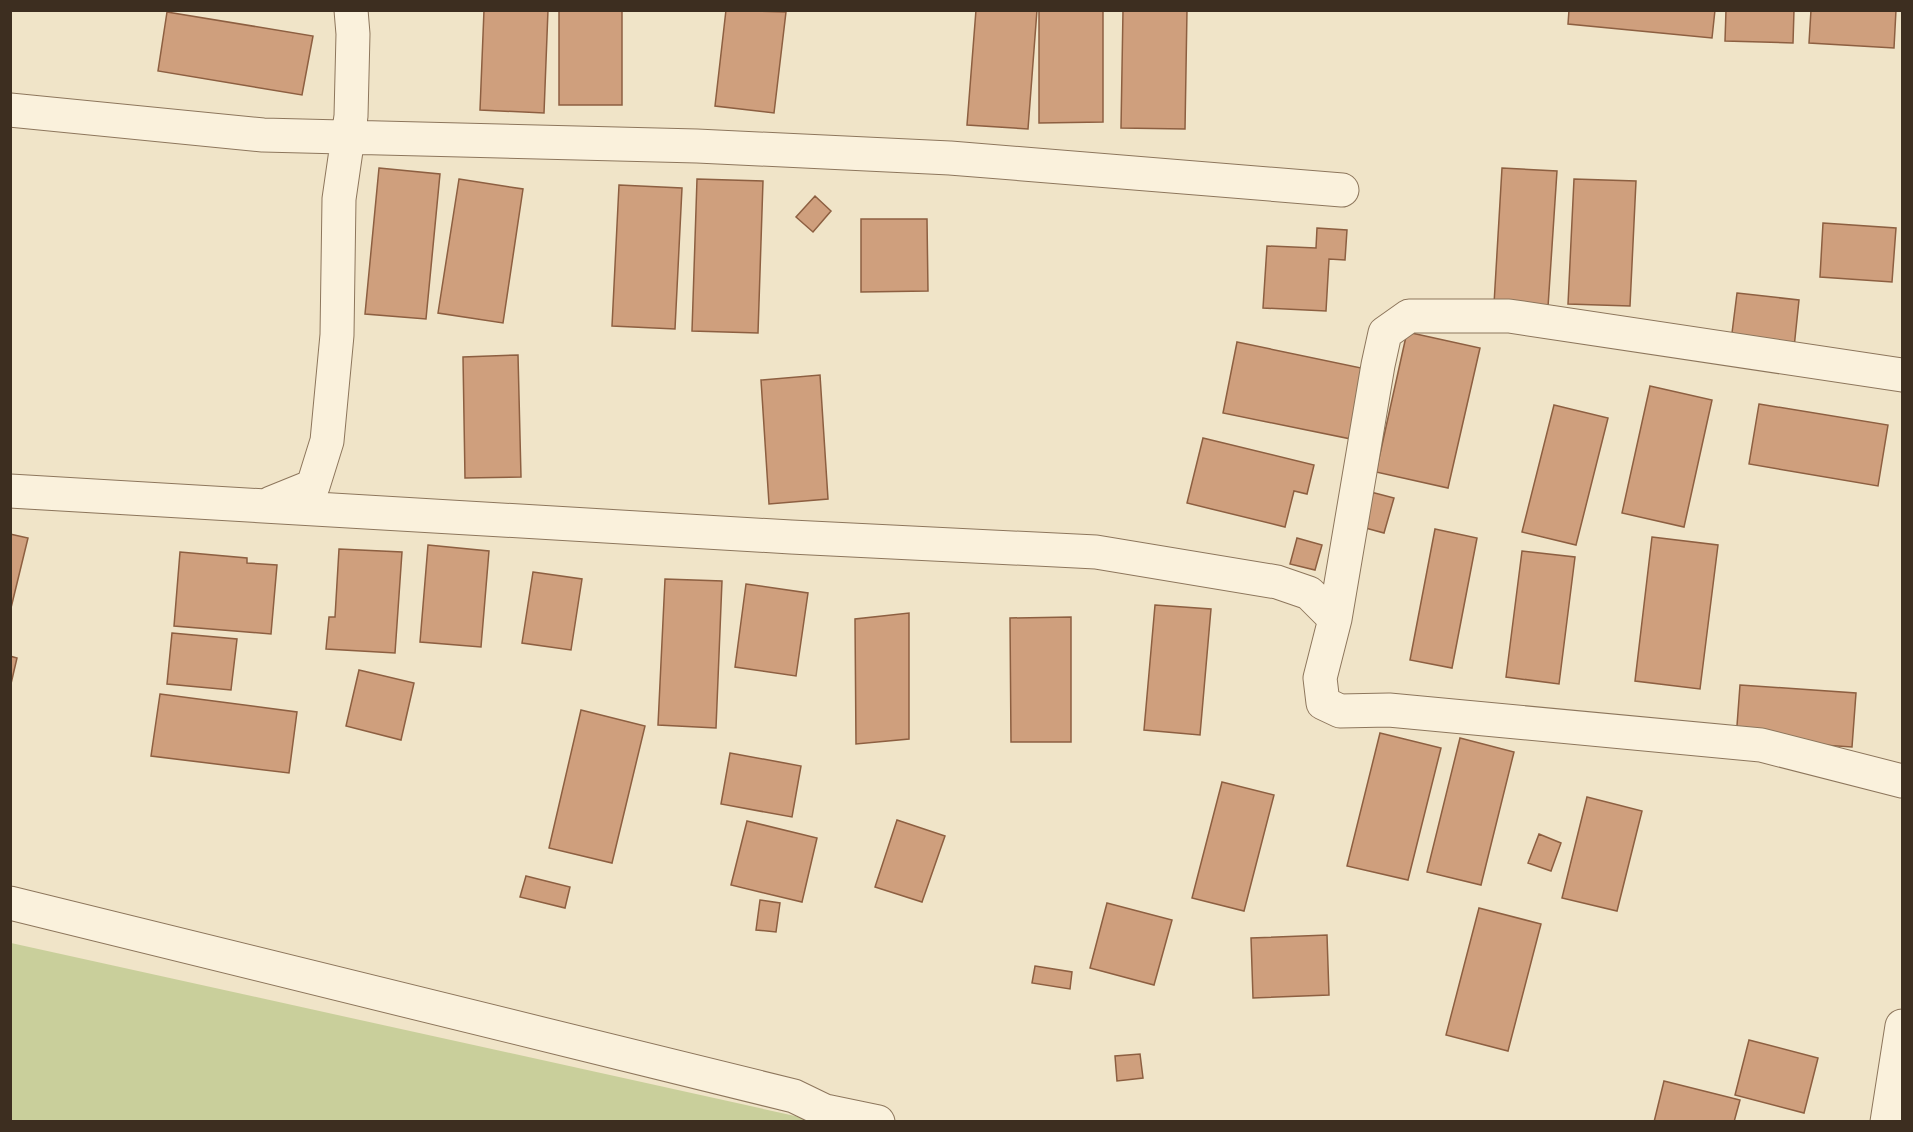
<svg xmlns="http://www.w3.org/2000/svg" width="1913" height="1132" font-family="'Libre Baskerville',serif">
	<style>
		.green { fill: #c9cf9b }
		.building { fill: #cf9f7d; stroke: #8d5f41; stroke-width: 1.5 }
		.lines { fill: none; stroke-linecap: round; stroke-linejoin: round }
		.street-casing { stroke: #8d765c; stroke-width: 35 }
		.street { stroke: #faf1dc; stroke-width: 33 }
	</style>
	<rect width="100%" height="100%" fill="#f0e4c8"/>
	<path class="green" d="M 11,943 L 818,1121 L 11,1122 Z"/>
	<path class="building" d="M 484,10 L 548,10 L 544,113 L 480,110 Z
		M 559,10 L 622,10 L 622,105 L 559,105 Z
		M 726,10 L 786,12 L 774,113 L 715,106 Z
		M 976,10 L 1037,10 L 1028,129 L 967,125 Z
		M 1039,10 L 1103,10 L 1103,122 L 1039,123 Z
		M 1123,10 L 1187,10 L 1185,129 L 1121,128 Z
		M 1569,10 L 1715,10 L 1712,38 L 1568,24 Z
		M 1726,10 L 1794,10 L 1793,43 L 1725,41 Z
		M 1811,10 L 1896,10 L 1894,48 L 1809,43 Z
		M 167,12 L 313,36 L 302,95 L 158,71 Z
		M 379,168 L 440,174 L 426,319 L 365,314 Z
		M 1502,168 L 1557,171 L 1548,307 L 1494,304 Z
		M 459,179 L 523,189 L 503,323 L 438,313 Z
		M 697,179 L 763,181 L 758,333 L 692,331 Z
		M 1574,179 L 1636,181 L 1630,306 L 1568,304 Z
		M 619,185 L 682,188 L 675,329 L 612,326 Z
		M 815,196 L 831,211 L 813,232 L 796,217 Z
		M 861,219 L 927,219 L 928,291 L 861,292 Z
		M 1823,223 L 1896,228 L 1892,282 L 1820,277 Z
		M 1317,228 L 1347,230 L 1345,260 L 1329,259 L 1326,311 L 1263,308 L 1267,246 L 1316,248 Z
		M 1737,293 L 1799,300 L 1794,348 L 1731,341 Z
		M 1407,332 L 1480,348 L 1448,488 L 1376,472 Z
		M 1237,342 L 1366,369 L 1351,439 L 1223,413 Z
		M 518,355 L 521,477 L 465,478 L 463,357 Z
		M 820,375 L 828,499 L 769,504 L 761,380 Z
		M 1650,386 L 1712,400 L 1684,527 L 1622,513 Z
		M 1759,404 L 1888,425 L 1878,486 L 1749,464 Z
		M 1554,405 L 1608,418 L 1576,545 L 1522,532 Z
		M 1203,438 L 1314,465 L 1307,494 L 1294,491 L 1285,527 L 1187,503 Z
		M 1367,491 L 1394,498 L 1384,533 L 1358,526 Z
		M 1435,529 L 1477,538 L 1452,668 L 1410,660 Z
		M 10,534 L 28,538 L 10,612 Z
		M 1652,537 L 1718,545 L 1700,689 L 1635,681 Z
		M 1297,538 L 1322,545 L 1315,570 L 1290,564 Z
		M 428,545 L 489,551 L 481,647 L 420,642 Z
		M 339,549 L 402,552 L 395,653 L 326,649 L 329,617 L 335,617 Z
		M 1522,551 L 1575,557 L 1559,684 L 1506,677 Z
		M 180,552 L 247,558 L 247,563 L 277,565 L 271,634 L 174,626 Z
		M 533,572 L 582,579 L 571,650 L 522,643 Z
		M 665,579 L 722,581 L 716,728 L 658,725 Z
		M 746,584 L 808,593 L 796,676 L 735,667 Z
		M 1155,605 L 1211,609 L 1200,735 L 1144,730 Z
		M 909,613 L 909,739 L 856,744 L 855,619 Z
		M 1071,617 L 1071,742 L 1011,742 L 1010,618 Z
		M 172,633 L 237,639 L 231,690 L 167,684 Z
		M 10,656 L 17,658 L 10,688 Z
		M 359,670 L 414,683 L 401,740 L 346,726 Z
		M 1740,685 L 1856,693 L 1852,747 L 1736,739 Z
		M 160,694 L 297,712 L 289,773 L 151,756 Z
		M 581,710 L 645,726 L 612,863 L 549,848 Z
		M 1380,733 L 1441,748 L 1408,880 L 1347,866 Z
		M 1460,738 L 1514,752 L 1481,885 L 1427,872 Z
		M 730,753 L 801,766 L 792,817 L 721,804 Z
		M 1222,782 L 1274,795 L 1244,911 L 1192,898 Z
		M 1587,797 L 1642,811 L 1617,911 L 1562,898 Z
		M 897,820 L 945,836 L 922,902 L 875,887 Z
		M 747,821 L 817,838 L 802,902 L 731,885 Z
		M 1539,834 L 1561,843 L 1551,871 L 1528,863 Z
		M 526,876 L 570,887 L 565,908 L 520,897 Z
		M 760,900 L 780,903 L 776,932 L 756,930 Z
		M 1107,903 L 1172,920 L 1154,985 L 1090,968 Z
		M 1479,908 L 1541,924 L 1508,1051 L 1446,1035 Z
		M 1327,935 L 1329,995 L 1253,998 L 1251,938 Z
		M 1035,966 L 1072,972 L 1070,989 L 1032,983 Z
		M 1749,1040 L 1818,1058 L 1804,1113 L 1735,1095 Z
		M 1140,1054 L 1143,1078 L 1117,1081 L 1115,1056 Z
		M 1664,1081 L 1740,1100 L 1734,1122 L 1654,1122 Z"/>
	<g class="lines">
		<g class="street-casing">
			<path id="street" d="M 10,110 L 263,135 L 697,146 L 950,158 L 1342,190
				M 1902,375 L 1509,316 L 1409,316 L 1385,333 L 1378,365 L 1335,619 L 1320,678 L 1323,703 L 1340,711 L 1389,710 L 1761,745 L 1902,781
				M 10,491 L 791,537 L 1096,552 L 1277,582 L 1309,593 L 1335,619
				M 271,503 L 313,486 L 327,441 L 337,335 L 339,199 L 351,116 L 353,34 L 351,10
				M 10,903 L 794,1096 L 825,1111 L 829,1122
				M 825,1111 L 878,1122
				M 1887,1122 L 1902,1026"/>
		</g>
		<use href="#street" class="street"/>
	</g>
	<rect width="1913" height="1132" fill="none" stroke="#3d2e20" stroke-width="24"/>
</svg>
